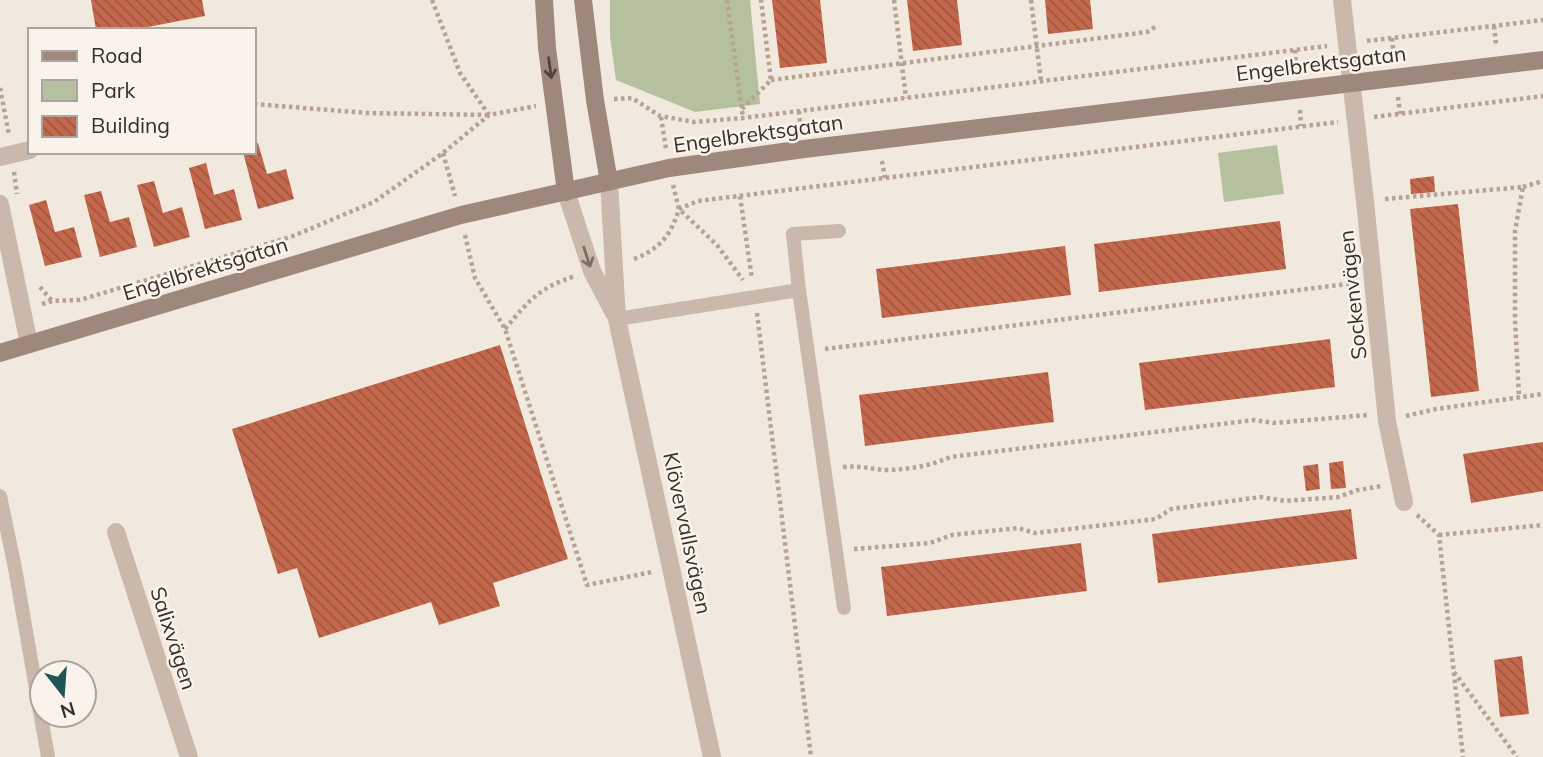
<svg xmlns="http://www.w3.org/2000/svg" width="1543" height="757" font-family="Mulish,sans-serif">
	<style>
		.green { fill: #b5c19e }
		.building { fill: url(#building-back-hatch) }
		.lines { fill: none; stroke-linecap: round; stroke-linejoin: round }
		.path { stroke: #b6a394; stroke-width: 4.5; stroke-dasharray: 3.5 3.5; stroke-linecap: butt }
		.lane { stroke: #cab9aa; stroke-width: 14 }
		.street { stroke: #cab9aa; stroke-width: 18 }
		.secondary { stroke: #9e887b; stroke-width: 18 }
		.oneway { stroke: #52443e }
		.oneway2 { stroke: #7a6d64 }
		.labels { text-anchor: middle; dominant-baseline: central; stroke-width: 5; stroke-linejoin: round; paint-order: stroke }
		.street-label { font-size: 21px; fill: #382e2a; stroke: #faf3eb }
	</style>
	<defs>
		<pattern id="building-back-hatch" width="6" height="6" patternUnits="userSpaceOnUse" patternTransform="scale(1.75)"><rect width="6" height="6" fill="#c3684c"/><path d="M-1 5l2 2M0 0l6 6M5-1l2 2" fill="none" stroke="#9f563f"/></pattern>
	</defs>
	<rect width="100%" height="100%" fill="#f2e9de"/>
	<path class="green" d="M 610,0 L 750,0 L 760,104 L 695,112 L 616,80 L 610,37 Z
		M 1277,145 L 1284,194 L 1224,202 L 1218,153 Z"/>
	<path class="building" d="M 91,0 L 202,0 L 205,16 L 132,30 L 96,30 Z
		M 772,0 L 820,0 L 827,63 L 780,68 Z
		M 907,0 L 957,0 L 962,45 L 913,51 Z
		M 1045,0 L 1090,0 L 1093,29 L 1048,34 Z
		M 258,143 L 267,174 L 286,169 L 294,199 L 258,209 L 243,152 L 254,152 L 254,144 Z
		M 206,163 L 214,195 L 234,189 L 242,220 L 205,229 L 189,168 Z
		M 1434,176 L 1435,192 L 1411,194 L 1410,179 Z
		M 154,181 L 163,213 L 182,207 L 190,237 L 154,247 L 137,185 Z
		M 101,191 L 110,222 L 129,217 L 137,247 L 100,257 L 84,195 Z
		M 46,200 L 55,232 L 74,227 L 82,257 L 45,266 L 29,205 Z
		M 1458,204 L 1479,391 L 1431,397 L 1410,209 Z
		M 1280,221 L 1286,269 L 1099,292 L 1094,244 Z
		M 1065,246 L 1071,295 L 882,318 L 876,269 Z
		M 1330,339 L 1335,387 L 1145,410 L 1139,363 Z
		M 500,345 L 568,559 L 493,583 L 500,606 L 439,625 L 431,602 L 319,638 L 297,568 L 278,574 L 232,429 Z
		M 1048,372 L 1054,422 L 865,446 L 859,395 Z
		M 1543,442 L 1543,491 L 1471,503 L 1463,454 Z
		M 1343,461 L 1346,488 L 1331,489 L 1329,463 Z
		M 1318,464 L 1320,489 L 1306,491 L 1303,466 Z
		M 1351,509 L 1357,559 L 1158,583 L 1152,534 Z
		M 1081,543 L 1087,591 L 887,616 L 881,567 Z
		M 1522,656 L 1529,714 L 1500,717 L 1494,660 Z"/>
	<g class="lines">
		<path class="path" d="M 432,0 L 460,73 L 489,115
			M 727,0 L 743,118
			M 894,0 L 906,98
			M 1031,0 L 1041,81
			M 1494,26 L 1496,44
			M 1392,38 L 1394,57
			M 1367,41 L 1543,20
			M 1295,50 L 1296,70
			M 771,80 L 1147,32 L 1158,25
			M 0,88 L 9,135
			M 1398,97 L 1400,114
			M 614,99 L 632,98 L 660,116 L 694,122 L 743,118 L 1327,46
			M 254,104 L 367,113 L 489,115
			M 742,109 L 771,80 L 761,0
			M 1300,110 L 1301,126
			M 799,111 L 800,124
			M 661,117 L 666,149
			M 1374,117 L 1543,96
			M 443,153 L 455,196
			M 882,161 L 885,178
			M 14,172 L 17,194
			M 673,185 L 679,209 L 717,245 L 743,280
			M 1523,187 L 1543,181
			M 740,196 L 752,279
			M 1385,199 L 1523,187 L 1515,231 L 1515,319 L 1519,397
			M 465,235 L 475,278 L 505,329 L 587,585 L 652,572
			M 634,259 C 660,249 671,235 679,209 L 698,201 L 1338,122
			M 40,287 L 52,301
			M 42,304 L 52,301 L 80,300 L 293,236 L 374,202 L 443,153 L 489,115 L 536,106
			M 757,313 L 811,757
			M 505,329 C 529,300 539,288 575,276
			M 825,349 L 1355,283
			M 1406,416 L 1436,409 L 1543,394
			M 843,467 C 861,465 873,470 889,470 C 910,469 931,466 950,457 L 1254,420 L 1274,423 L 1368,415
			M 1417,515 L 1439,535 L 1463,757
			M 1439,535 L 1543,525
			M 854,549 L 930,543 L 952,535 L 1018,528 L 1035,533 L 1156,519 L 1171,509 L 1261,497 L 1285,501 L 1338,497 L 1358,490 L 1382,486
			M 1454,672 L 1517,757"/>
		<path class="lane" d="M 799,290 L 793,234 L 839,231
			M 617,319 L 799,290 L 844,608
			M 0,496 L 15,568 L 48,757"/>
		<path class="street" d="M 1342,0 L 1365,201 L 1387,421 L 1404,502
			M 0,157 L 30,150
			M 609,182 L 617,319 L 712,757
			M 566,192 L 592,271 L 614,313
			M 0,204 L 29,344
			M 116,532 L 189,757"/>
		<path class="secondary" d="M 544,0 L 547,48 L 566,192
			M 583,0 L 595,100 L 609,182
			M 0,353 L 461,215 L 669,168 L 804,149 L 1543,60"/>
	</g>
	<defs><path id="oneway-shaft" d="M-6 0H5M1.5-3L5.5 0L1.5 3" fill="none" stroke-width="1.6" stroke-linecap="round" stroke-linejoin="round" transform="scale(1.75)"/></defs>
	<use class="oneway" href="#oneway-shaft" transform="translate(550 68) rotate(82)"/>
	<use class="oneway2" href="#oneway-shaft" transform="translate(587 257) rotate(72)"/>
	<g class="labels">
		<g class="street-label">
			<text transform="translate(1321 63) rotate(-7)">Engelbrektsgatan</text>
			<text transform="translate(758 133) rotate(-8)">Engelbrektsgatan</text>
			<text transform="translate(205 268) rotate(-17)">Engelbrektsgatan</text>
			<text transform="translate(1352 295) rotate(-96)">Sockenvägen</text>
			<text transform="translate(688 533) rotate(78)">Klövervallsvägen</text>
			<text transform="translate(174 638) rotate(72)">Salixvägen</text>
		</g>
	</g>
	<rect x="28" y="28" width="228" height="126" fill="#faf3eb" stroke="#aca49e" stroke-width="2"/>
	<rect x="42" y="51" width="35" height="10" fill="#9e887b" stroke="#aca49e" stroke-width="2"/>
	<text x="91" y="63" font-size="21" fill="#382e2a">Road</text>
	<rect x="42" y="80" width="35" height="21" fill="#b5c19e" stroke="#aca49e" stroke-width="2"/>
	<text x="91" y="98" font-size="21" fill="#382e2a">Park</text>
	<rect x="42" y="116" width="35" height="21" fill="url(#building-back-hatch)" stroke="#aca49e" stroke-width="2"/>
	<text x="91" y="133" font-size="21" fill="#382e2a">Building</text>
	<g transform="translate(63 694) rotate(163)"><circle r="33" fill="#faf3eb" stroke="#aca49e" stroke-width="2"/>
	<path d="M0-5L12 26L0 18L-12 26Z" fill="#205558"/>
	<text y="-10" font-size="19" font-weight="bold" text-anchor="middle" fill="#382e2a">N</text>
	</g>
</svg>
